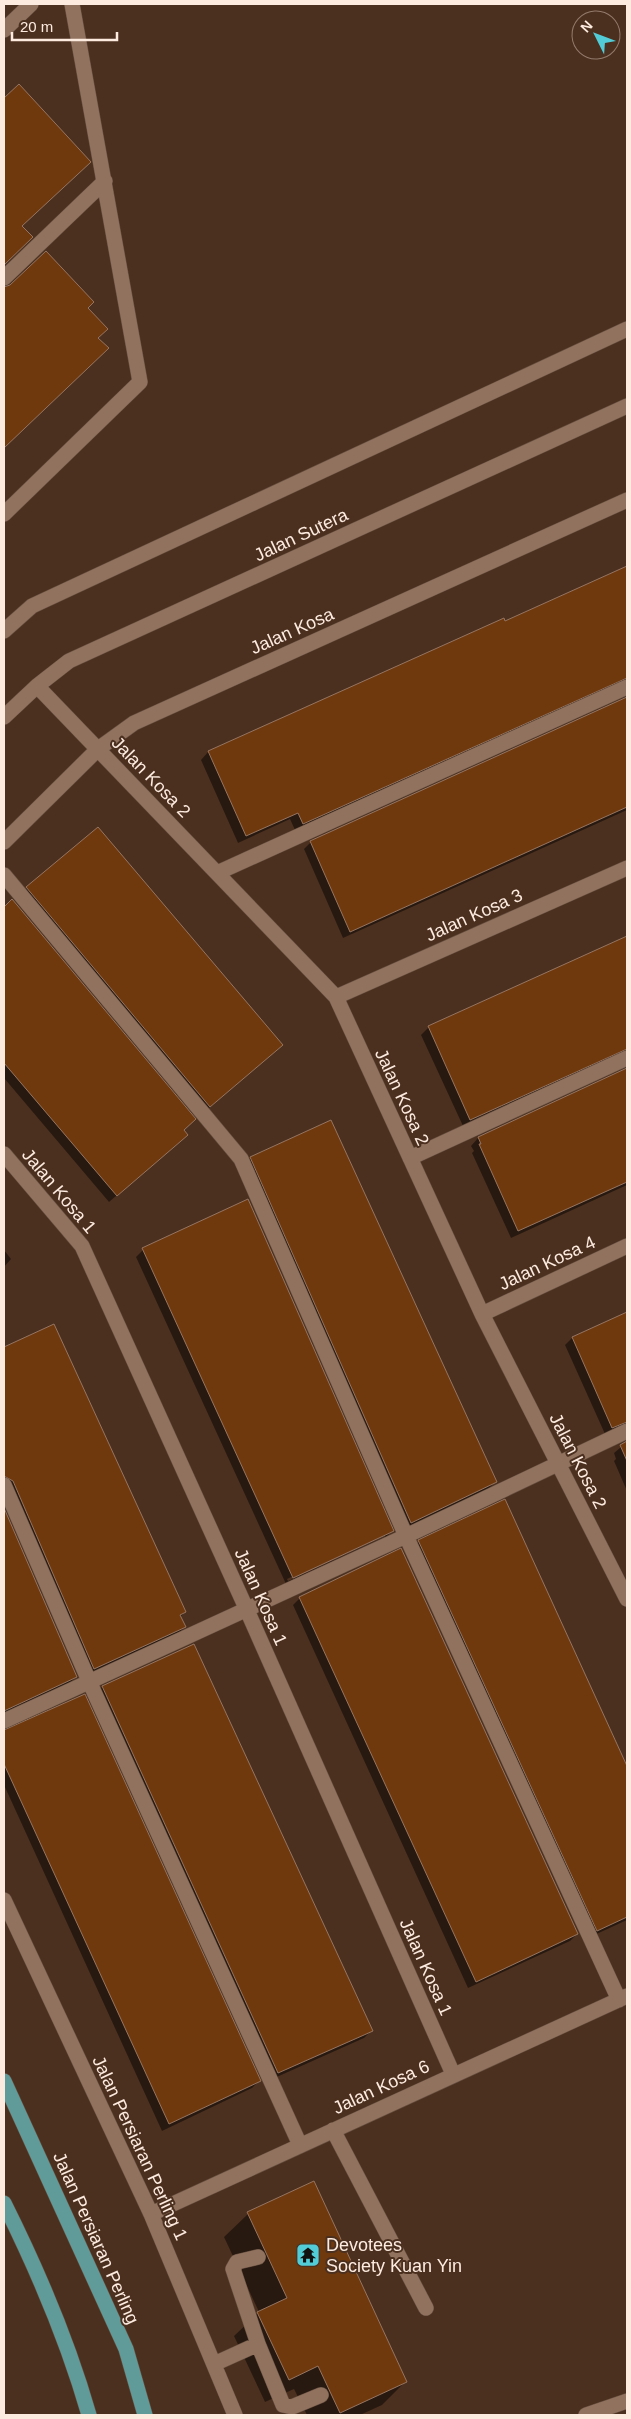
<svg xmlns="http://www.w3.org/2000/svg" width="631" height="2419" font-family="Helvetica,sans-serif">
	<style>
		.shadow { fill: #0007; fill-rule: evenodd }
		.building { fill: #70390d; stroke: #957562 }
		.lines { fill: none; stroke-linecap: round; stroke-linejoin: round }
		.minor-casing { stroke: #664f3f; stroke-width: 16 }
		.major-casing { stroke: #664f3f; stroke-width: 16 }
		.minor { stroke: #91725f; stroke-width: 15 }
		.major { stroke: #609b9a; stroke-width: 15 }
		.labels { text-anchor: middle; dominant-baseline: central; stroke-width: 4; stroke-linejoin: round; paint-order: stroke }
		.street-label { font-size: 18px; fill: #fdebe0; stroke: #4c301f }
		.poi-label { font-size: 18px; fill: #fdebe0; stroke: #4c301f; text-anchor: start }
	</style>
	<rect width="100%" height="100%" fill="#4c301f"/>
	<path class="shadow" d="M 19,86 L 21,227 L 31,237 L 4,264 L 4,100 Z
		M 11,286 L 86,308 L 97,338 L 93,362 L 4,447 L 4,288 Z
		M 627,567 L 627,689 L 295,830 L 290,819 L 238,843 L 201,760 L 208,752 L 503,620 L 504,623 Z
		M 627,699 L 627,810 L 343,938 L 304,849 L 311,842 Z
		M 27,888 L 274,1052 L 202,1114 L 20,895 Z
		M 16,906 L 183,1130 L 179,1142 L 109,1202 L 4,1078 L 4,917 Z
		M 627,938 L 627,1060 L 463,1126 L 421,1035 L 429,1027 Z
		M 627,1070 L 627,1185 L 511,1238 L 472,1153 L 474,1151 L 471,1146 L 478,1138 Z
		M 251,1158 L 495,1482 L 488,1489 L 403,1530 L 244,1165 Z
		M 4,1250 L 11,1259 L 4,1267 Z
		M 143,1250 L 392,1531 L 385,1538 L 286,1584 L 136,1257 ZM 385,1534 L 385,1537 L 288,1581 L 287,1579 Z
		M 627,1313 L 627,1434 L 605,1434 L 565,1345 L 572,1338 Z
		M 53,1326 L 185,1612 L 180,1617 L 185,1627 L 177,1634 L 87,1676 L 4,1487 L 4,1349 Z
		M 627,1442 L 627,1491 L 614,1461 L 616,1459 L 614,1453 Z
		M 504,1501 L 627,1768 L 627,1920 L 590,1937 L 412,1549 L 419,1542 Z
		M 4,1511 L 76,1677 L 68,1684 L 4,1714 Z
		M 300,1598 L 577,1934 L 570,1941 L 468,1988 L 293,1605 Z
		M 194,1645 L 371,2031 L 364,2038 L 270,2080 L 95,1695 L 102,1687 Z
		M 4,1730 L 8,1731 L 259,2081 L 252,2088 L 162,2131 L 4,1785 Z
		M 313,2183 L 405,2382 L 382,2405 L 360,2415 L 307,2415 L 294,2389 L 265,2402 L 234,2336 L 259,2312 L 224,2237 L 248,2214 Z"/>
	<path class="building" d="M 19,84 L 91,162 L 22,226 L 33,237 L 4,265 L 4,98 Z
		M 46,251 L 94,302 L 88,308 L 108,329 L 98,338 L 109,348 L 4,448 L 4,287 L 10,285 Z
		M 627,566 L 627,678 L 303,824 L 298,813 L 246,836 L 208,751 L 504,618 L 505,621 Z
		M 627,697 L 627,807 L 350,932 L 310,841 Z
		M 98,827 L 283,1045 L 210,1107 L 26,887 Z
		M 12,899 L 196,1119 L 184,1130 L 188,1135 L 117,1196 L 4,1063 L 4,907 Z
		M 627,936 L 627,1049 L 470,1120 L 428,1026 Z
		M 627,1068 L 627,1182 L 518,1231 L 479,1144 L 481,1144 L 478,1137 Z
		M 331,1120 L 497,1482 L 411,1523 L 250,1157 Z
		M 248,1199 L 394,1531 L 293,1578 L 142,1248 Z
		M 627,1312 L 627,1422 L 612,1428 L 572,1337 Z
		M 54,1324 L 186,1612 L 180,1615 L 186,1627 L 94,1669 L 13,1481 L 4,1476 L 4,1347 Z
		M 627,1441 L 627,1461 L 620,1445 Z
		M 505,1499 L 627,1766 L 627,1917 L 597,1931 L 418,1540 Z
		M 4,1508 L 77,1677 L 4,1711 Z
		M 401,1548 L 578,1934 L 476,1982 L 299,1597 Z
		M 194,1644 L 373,2031 L 278,2073 L 102,1686 Z
		M 85,1694 L 261,2081 L 169,2124 L 4,1764 L 4,1730 Z
		M 314,2181 L 407,2382 L 340,2413 L 318,2366 L 289,2380 L 257,2312 L 287,2298 L 247,2212 Z"/>
	<g class="lines">
		<g class="minor-casing">
			<path id="minor" d="M 4,30 L 31,4
				M 4,278 L 105,181
				M 4,514 L 140,382 L 72,4
				M 4,631 L 32,606 L 627,329
				M 37,686 L 336,997 L 482,1314 L 627,1599
				M 4,717 L 37,686 L 69,661 L 627,406
				M 4,842 L 98,749 L 134,723 L 627,500
				M 217,873 L 627,687
				M 4,875 L 241,1159 L 406,1536 L 619,2000
				M 336,997 L 627,868
				M 4,1154 L 82,1246 L 246,1608 L 453,2074
				M 410,1158 L 627,1058
				M 482,1314 L 627,1246
				M 4,1485 L 89,1681 L 300,2145
				M 4,1721 L 406,1536 L 627,1431
				M 4,1900 L 151,2214 L 235,2415
				M 333,2130 L 426,2308
				M 151,2214 L 627,1996
				M 258,2344 L 283,2405 L 292,2407 L 321,2395
				M 214,2364 L 258,2344 L 233,2269 L 237,2262 L 258,2257
				M 586,2415 L 627,2401"/>
		</g>
		<g class="major-casing">
			<path id="major" d="M 4,2081 L 126,2349 L 145,2415
				M 4,2203 C 38,2271 68,2342 89,2415"/>
		</g>
		<use href="#minor" class="minor"/>
		<use href="#major" class="major"/>
	</g>
	<defs>
		<g id="temple-square" transform="scale(1.25)"><rect x="-9" y="-9" width="18" height="18" rx="4" fill="#52ccd6" stroke="#4c301f"/><path d="M0-6L5-2H3V0L6.5 2.5H4V6H1.5V3h-3V6H-4V2.5H-6.5L-3 0V-2H-5Z" fill="#111"/></g>
	</defs>
	<g fill-rule="evenodd">
		<use href="#temple-square" x="308" y="2255"/>
	</g>
	<g class="labels">
		<g class="street-label">
			<text transform="translate(301 535) rotate(-25)">Jalan Sutera</text>
			<text transform="translate(292 631) rotate(-24)">Jalan Kosa</text>
			<text transform="translate(151 777) rotate(46)">Jalan Kosa 2</text>
			<text transform="translate(474 915) rotate(-24)">Jalan Kosa 3</text>
			<text transform="translate(402 1097) rotate(65)">Jalan Kosa 2</text>
			<text transform="translate(59 1191) rotate(50)">Jalan Kosa 1</text>
			<text transform="translate(547 1263) rotate(-25)">Jalan Kosa 4</text>
			<text transform="translate(578 1461) rotate(63)">Jalan Kosa 2</text>
			<text transform="translate(261 1597) rotate(66)">Jalan Kosa 1</text>
			<text transform="translate(426 1967) rotate(66)">Jalan Kosa 1</text>
			<text transform="translate(381 2087) rotate(-25)">Jalan Kosa 6</text>
			<text transform="translate(140 2148) rotate(65)">Jalan Persiaran Perling 1</text>
			<text transform="translate(96 2238) rotate(66)">Jalan Persiaran Perling</text>
		</g>
		<g class="poi-label">
			<text x="326" y="2245">Devotees<tspan x="326" dy="21">Society Kuan Yin</tspan></text>
		</g>
	</g>
	<rect width="631" height="2419" fill="none" stroke="#fdebe0" stroke-width="10"/>
	<g transform="translate(596 35) rotate(312)"><circle r="24" fill="#4c301f" stroke="#937b6c"/>
	<path d="M0-4L9 19L0 12L-9 19Z" fill="#52ccd6"/>
	<text y="-8" font-size="14" font-weight="bold" text-anchor="middle" fill="#fdebe0">N</text>
	</g>
	<path d="M12 32v8h105v-8" fill="none" stroke="#fdebe0" stroke-width="2.5"/>
	<text x="20" y="32" font-size="15" fill="#fdebe0" stroke="#4c301f" stroke-width="4" paint-order="stroke">20 m</text>
</svg>
